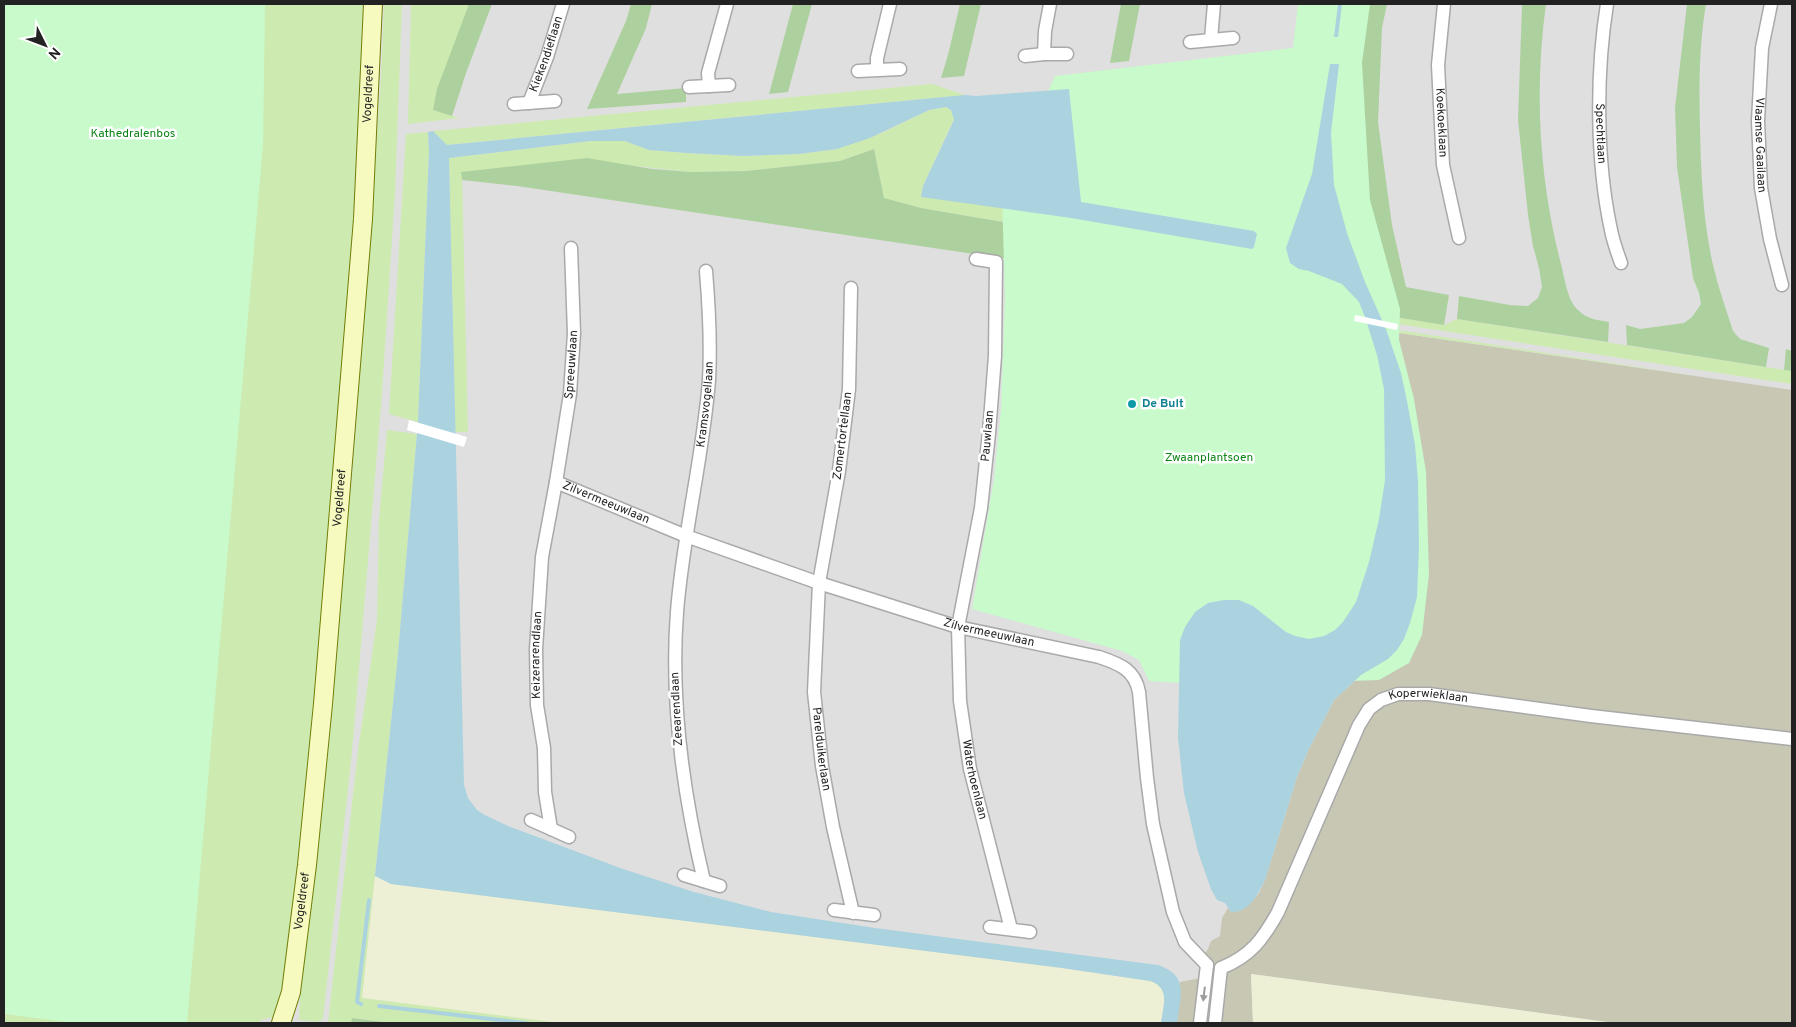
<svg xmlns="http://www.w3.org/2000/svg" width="1796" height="1027" font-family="Overpass,sans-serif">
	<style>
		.residential { fill: #e0dfdf }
		.construction { fill: #c7c7b4 }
		.farmland { fill: #eef0d5 }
		.grass { fill: #cdebb0 }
		.forest { fill: #add19e }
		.park { fill: #c8facc }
		.water { fill: #aad3df }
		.pier { fill: #fff }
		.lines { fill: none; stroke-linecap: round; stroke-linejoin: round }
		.stream { stroke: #aad3df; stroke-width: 4 }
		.minor-casing { stroke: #a9a9a9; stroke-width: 15 }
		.secondary-casing { stroke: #707d05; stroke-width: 20 }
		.minor { stroke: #fff; stroke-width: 12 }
		.secondary { stroke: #f7fabf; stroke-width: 18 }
		.oneway { fill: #9c9c9c }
		.culture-dot { fill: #0f9aa8; stroke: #fff; stroke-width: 2 }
		.labels { text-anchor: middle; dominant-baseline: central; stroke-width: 5; stroke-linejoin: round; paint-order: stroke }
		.street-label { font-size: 12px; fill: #222; stroke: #fff }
		.park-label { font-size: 12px; fill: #0c8416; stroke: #fff }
		.culture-label { font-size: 12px; font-weight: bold; fill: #0d838f; stroke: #fff; text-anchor: start }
	</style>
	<rect width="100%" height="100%" fill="#f2efe9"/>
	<path class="residential" d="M 4,4 L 1792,4 L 1792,1023 L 4,1023 Z"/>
	<path class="construction" d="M 1386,329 L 1399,333 L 1792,390 L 1792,1023 L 1614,1023 L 1251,974 L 1253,1023 L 1220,1023 L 1210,977 L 1198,963 L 1208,949 L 1211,941 L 1220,936 L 1222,918 L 1228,908 L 1231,912 L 1250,904 L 1259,893 L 1265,880 L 1297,777 L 1308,751 L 1334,700 L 1361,675 Z
		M 1201,978 L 1194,1023 L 1177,1023 L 1180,982 Z"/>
	<path class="farmland" d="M 375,876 L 391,884 L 1062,968 L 1150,981 L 1158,983 L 1164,991 L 1165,998 L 1161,1023 L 560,1023 L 362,998 Z
		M 1251,974 L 1614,1023 L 1253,1023 Z"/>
	<path class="grass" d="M 4,4 L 366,4 L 344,373 L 330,552 L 287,973 L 278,1018 C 269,1018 264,1017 258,1023 L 169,1023 Z
		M 384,4 L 402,4 L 395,193 L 382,393 L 352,752 L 323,1019 L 317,1022 L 299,1020 L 301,978 L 352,477 L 381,78 Z
		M 411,4 L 469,4 L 433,110 L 459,118 L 408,124 Z
		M 1084,71 L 1088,94 L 1258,263 L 979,218 L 921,208 L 884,198 L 874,149 L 840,161 L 746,171 L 691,172 L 608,163 L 462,172 L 468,432 L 455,432 L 449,158 L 590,141 L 625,141 L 649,150 L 687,153 L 743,156 L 799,154 L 837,149 L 884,132 L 929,110 L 946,107 L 951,110 L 954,119 L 923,186 L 921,197 L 933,198 L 1069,89 Z
		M 932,84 L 965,95 L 446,145 L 433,131 Z
		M 428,132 L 429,152 L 418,422 L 389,414 L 406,134 Z
		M 1395,317 L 1444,325 L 1457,319 L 1792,371 L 1792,384 L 1398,324 L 1397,330 L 1711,378 L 1399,333 L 1386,329 Z
		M 387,430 L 417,434 L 397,665 L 362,998 L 560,1023 L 391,1023 L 352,1018 L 351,1023 L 328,1023 L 358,750 L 377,620 L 379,520 Z
		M 1210,977 L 1218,978 L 1213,1023 L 1204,1023 Z
		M 4,1008 L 156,1023 L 4,1023 Z"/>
	<path class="forest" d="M 469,4 L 492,4 L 466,73 L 452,116 L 433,110 L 437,89 Z
		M 631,4 L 652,4 L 646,28 L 617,94 L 686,88 L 686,102 L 587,109 L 626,21 Z
		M 793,4 L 812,4 L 788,92 L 769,94 Z
		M 960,4 L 981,4 L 964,76 L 941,78 L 948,55 Z
		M 1121,4 L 1140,4 L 1129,61 L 1110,63 Z
		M 1354,4 L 1387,4 L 1382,28 L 1378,122 L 1392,225 L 1406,287 L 1449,295 L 1444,325 L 1395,317 L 1350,121 Z
		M 1522,4 L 1546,4 C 1534,92 1539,181 1562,268 C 1565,281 1568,301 1578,310 C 1587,319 1597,320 1609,322 L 1608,342 L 1457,319 L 1459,296 L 1510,305 L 1528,306 L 1538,298 L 1542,287 L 1539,268 L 1533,246 L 1528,215 L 1518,120 Z
		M 1687,4 L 1706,4 C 1699,45 1699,87 1700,129 C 1701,174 1703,221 1713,265 C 1718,287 1726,309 1733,331 L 1740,339 L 1769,348 L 1766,367 L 1627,345 L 1626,325 L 1640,329 L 1684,323 L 1692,317 L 1701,304 L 1699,293 L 1693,278 L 1677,167 L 1675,108 Z
		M 874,149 L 884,198 L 921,208 L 979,218 L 1258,263 L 1249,295 L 517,186 L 462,180 L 461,172 L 587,158 L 652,169 L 691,172 L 746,171 L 840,161 Z
		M 1786,349 L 1792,351 L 1792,371 L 1784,370 Z
		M 352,1018 L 391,1023 L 351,1023 Z"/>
	<path class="park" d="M 4,4 L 265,4 L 263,144 L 187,1023 L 75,1023 L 4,1014 Z
		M 1298,4 L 1370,4 L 1362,63 L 1370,200 L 1400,309 L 1399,340 L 1414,399 L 1426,472 L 1429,574 L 1422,635 L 1409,663 L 1379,680 L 1218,686 L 1149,681 L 1139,660 L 1122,651 L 972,609 L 994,479 L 1001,409 L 1005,299 L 1002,193 L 1055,76 L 1293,48 Z"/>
	<path class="water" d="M 1338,4 L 1342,4 L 1338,37 L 1334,37 Z
		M 1330,64 L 1339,64 L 1331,133 L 1334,185 L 1347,233 L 1365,282 L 1386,329 L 1401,373 L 1407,401 L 1415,445 L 1418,481 L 1419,546 L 1417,597 L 1410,623 L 1404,639 L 1397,650 L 1388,659 L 1361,675 L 1334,700 L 1308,751 L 1297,777 L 1265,880 C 1258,894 1249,913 1231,912 L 1225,903 L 1217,900 L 1211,889 L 1198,852 L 1184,793 L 1178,738 L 1180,640 L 1185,627 L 1195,612 L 1208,603 L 1224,600 L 1239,600 L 1253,606 L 1286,632 L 1295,636 L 1309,639 L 1324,636 L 1335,630 L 1343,622 L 1356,602 L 1369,562 L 1379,519 L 1385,480 L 1384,389 L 1377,355 L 1365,317 L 1359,302 L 1342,284 L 1309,271 L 1299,269 L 1290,263 L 1286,248 L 1312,174 Z
		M 1069,89 L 1081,202 L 1254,231 L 1257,234 L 1254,247 L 1252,249 L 1071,218 L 921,197 L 923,186 L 954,120 L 951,110 L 946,107 L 929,110 L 870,138 L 837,149 L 799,154 L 743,156 L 687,153 L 649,150 L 625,141 L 590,141 L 449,158 L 464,785 L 468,798 L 477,810 L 483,814 L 508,826 L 623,869 L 694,892 L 771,912 L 875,928 L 1158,965 C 1190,976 1180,996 1177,1023 L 1161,1023 C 1163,1006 1171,988 1150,981 L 1062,968 L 391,884 L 375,876 L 397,665 L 418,422 L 429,152 L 428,132 L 433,131 L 447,145 L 965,95 L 976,96 Z"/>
	<path class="pier" d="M 1355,315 L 1398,324 L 1397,330 L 1354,321 Z
		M 409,420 L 467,437 L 464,447 L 407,430 Z"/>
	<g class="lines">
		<path class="stream" d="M 361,1004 L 357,1002 L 369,900
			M 379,1006 L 526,1023"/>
		<g class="minor-casing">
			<g id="minor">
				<path id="s1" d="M 1444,4 L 1438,65 L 1443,165 L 1459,238"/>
				<path id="s2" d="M 1607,4 C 1596,73 1596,161 1611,230 C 1613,241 1617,252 1621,263"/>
				<path id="s3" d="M 1771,4 L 1762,48 L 1758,121 L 1761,188 L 1770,239 L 1782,285"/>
				<path d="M 1211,39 L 1214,4"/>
				<path d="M 1190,42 L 1233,38"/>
				<path d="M 1044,54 L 1045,31 L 1050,4"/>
				<path d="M 1025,56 L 1044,54 L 1067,54"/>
				<path d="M 877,69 L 877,58 L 890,4"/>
				<path d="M 858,71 L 900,69"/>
				<path d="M 709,86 L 708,73 L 727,4"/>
				<path d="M 689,87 L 729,85"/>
				<path id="s4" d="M 529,103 L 547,57 L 563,4"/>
				<path d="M 514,104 L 555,101"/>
				<path id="s5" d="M 976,259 L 996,262 L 995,356 L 989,433 L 981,508 L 958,627 L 960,701 L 970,769 L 1011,929"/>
				<path id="s6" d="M 851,288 L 849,389 L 839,471 L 819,583 L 814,692 L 822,766 L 833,827 L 853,913"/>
				<path id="s7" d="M 556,482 L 686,536 L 819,583 L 958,627 L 1099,657 C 1120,664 1135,670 1139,692 L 1147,778 L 1153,824 L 1173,912 L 1185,942 L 1207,965"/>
				<path d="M 531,820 L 569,837"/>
				<path id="s8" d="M 551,829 L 545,792 L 544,748 L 537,705 L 536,649 L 542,557 L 556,482 L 570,394 L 574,333 L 571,248"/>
				<path d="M 684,875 L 720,886"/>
				<path id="s9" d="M 704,881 C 683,793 670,703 677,612 C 683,534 703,458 709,380 C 711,344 709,307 706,271"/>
				<path d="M 834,910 L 874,915"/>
				<path d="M 990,927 L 1030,932"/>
				<path id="s10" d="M 1221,968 C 1251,956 1263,939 1278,912 L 1359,725 L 1369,709 L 1381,700 L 1398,694 L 1429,694 L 1591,716 L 1792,739"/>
				<path d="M 1200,1023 L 1207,965"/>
				<path d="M 1215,1023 L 1221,968"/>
			</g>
		</g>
		<g class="secondary-casing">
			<g id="secondary">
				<path id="s11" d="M 281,1023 L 291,992 L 307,865 L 323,704 L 363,219 L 373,4"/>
			</g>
		</g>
		<use href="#minor" class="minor"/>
		<use href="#secondary" class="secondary"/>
	</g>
	<defs><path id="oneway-solid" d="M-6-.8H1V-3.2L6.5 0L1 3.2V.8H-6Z" transform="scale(1.25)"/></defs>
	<use class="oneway" href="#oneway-solid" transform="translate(1204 994) rotate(97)"/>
	<circle class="culture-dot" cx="1132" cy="404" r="5"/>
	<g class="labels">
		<g class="street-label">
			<text stroke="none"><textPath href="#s4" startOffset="52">Kiekendieflaan</textPath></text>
			<text stroke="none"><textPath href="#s11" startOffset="934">Vogeldreef</textPath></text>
			<text stroke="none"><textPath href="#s1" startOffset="119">Koekoeklaan</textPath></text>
			<text stroke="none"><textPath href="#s2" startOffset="130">Spechtlaan</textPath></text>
			<text stroke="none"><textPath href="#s3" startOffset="142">Vlaamse Gaailaan</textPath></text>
			<text stroke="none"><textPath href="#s8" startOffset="468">Spreeuwlaan</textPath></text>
			<text stroke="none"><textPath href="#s9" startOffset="481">Kramsvogellaan</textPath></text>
			<text transform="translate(843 436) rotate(-83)">Zomertortellaan</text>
			<text transform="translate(988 436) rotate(-85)">Pauwlaan</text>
			<text stroke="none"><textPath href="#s11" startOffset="529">Vogeldreef</textPath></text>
			<text stroke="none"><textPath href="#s7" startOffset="54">Zilvermeeuwlaan</textPath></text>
			<text stroke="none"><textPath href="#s7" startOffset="459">Zilvermeeuwlaan</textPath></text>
			<text stroke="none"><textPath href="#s8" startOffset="175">Keizerarendlaan</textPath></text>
			<text stroke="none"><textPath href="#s10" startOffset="368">Koperwieklaan</textPath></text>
			<text transform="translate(677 709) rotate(-93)">Zeearendlaan</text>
			<text stroke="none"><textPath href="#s6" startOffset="464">Parelduikerlaan</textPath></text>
			<text stroke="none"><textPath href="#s5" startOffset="542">Waterhoenlaan</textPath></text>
			<text stroke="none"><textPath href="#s11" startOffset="124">Vogeldreef</textPath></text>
		</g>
		<g class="park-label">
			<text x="133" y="134">Kathedralenbos</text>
			<text x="1209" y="458">Zwaanplantsoen</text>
		</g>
		<g class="culture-label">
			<text x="1142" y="404">De Bult</text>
		</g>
	</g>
	<rect width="1796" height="1027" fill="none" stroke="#222222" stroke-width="10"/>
	<g transform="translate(45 45) rotate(132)" stroke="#ffffff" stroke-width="4" paint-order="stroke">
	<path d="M0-4L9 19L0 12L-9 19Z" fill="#222222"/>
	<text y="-8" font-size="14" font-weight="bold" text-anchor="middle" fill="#222222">N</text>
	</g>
</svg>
